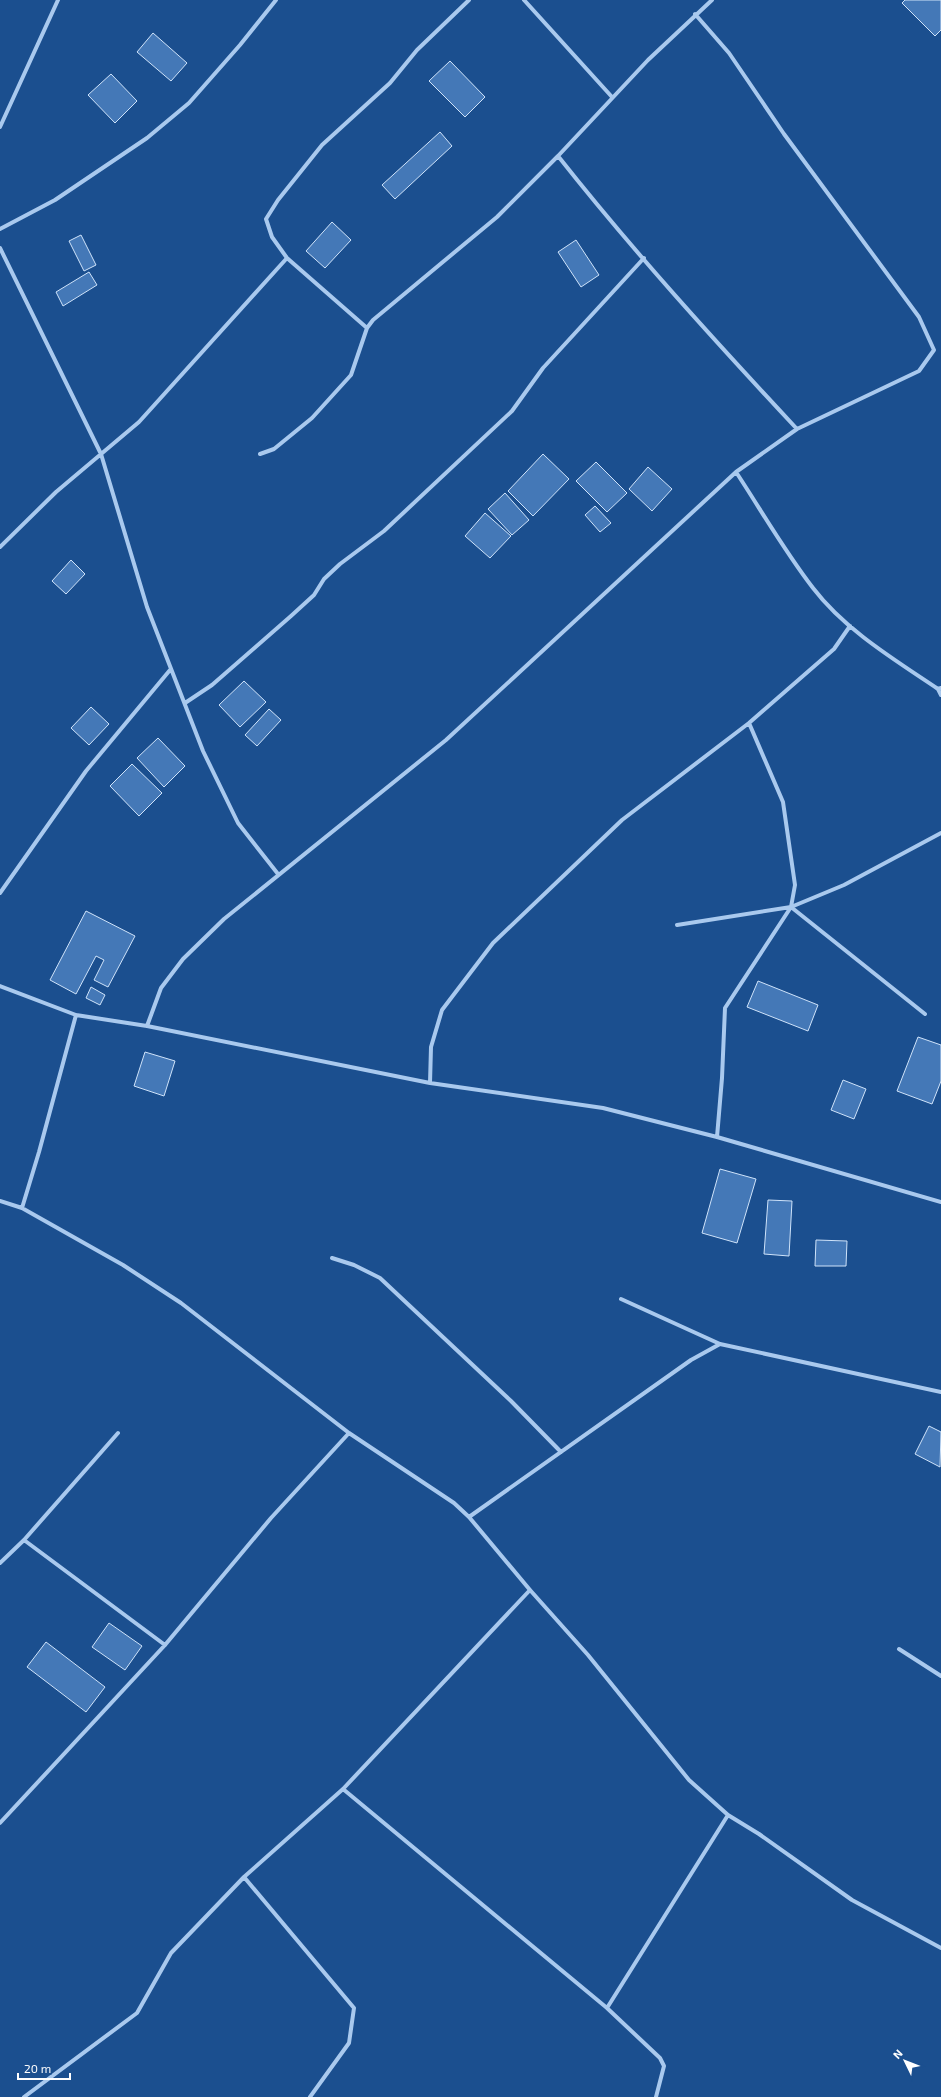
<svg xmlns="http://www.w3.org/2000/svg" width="941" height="2097" font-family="'Exo 2',sans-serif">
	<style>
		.building { fill: #4478b7; stroke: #cfe3fa }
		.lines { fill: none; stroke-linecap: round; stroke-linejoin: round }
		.street { stroke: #a9c9ee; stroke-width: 4 }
	</style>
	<rect width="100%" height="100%" fill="#1b4f8f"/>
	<path class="building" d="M 905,0 L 941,0 L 941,30 L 935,36 L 902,3 Z
		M 153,33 L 187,63 L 171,81 L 137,52 Z
		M 450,61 L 485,97 L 465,117 L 429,81 Z
		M 111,74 L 137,101 L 115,123 L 88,95 Z
		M 440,132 L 452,146 L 395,199 L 382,185 Z
		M 332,222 L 351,240 L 325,268 L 306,251 Z
		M 81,235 L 96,265 L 84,271 L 69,241 Z
		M 576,240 L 599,275 L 581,287 L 558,252 Z
		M 89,272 L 97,285 L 63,306 L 56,292 Z
		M 543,454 L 569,479 L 533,516 L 508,491 Z
		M 596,462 L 627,493 L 607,512 L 576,481 Z
		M 648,467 L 672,489 L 652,511 L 629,489 Z
		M 505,493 L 529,520 L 512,535 L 488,509 Z
		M 595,506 L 611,523 L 600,532 L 585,515 Z
		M 485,513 L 511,536 L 490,558 L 465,536 Z
		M 71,560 L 85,574 L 66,594 L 52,581 Z
		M 244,681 L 266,702 L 240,727 L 219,705 Z
		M 91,707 L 109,724 L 89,745 L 71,728 Z
		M 269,709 L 281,720 L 257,746 L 245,735 Z
		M 158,738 L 185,766 L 164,787 L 137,758 Z
		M 132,764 L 162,793 L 139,816 L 110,786 Z
		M 86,911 L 135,936 L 108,987 L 94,980 L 104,960 L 96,956 L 76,994 L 50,980 Z
		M 758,981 L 818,1005 L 808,1031 L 747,1007 Z
		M 91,987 L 105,995 L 100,1005 L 86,998 Z
		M 918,1037 L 941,1045 L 941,1081 L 932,1104 L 897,1091 Z
		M 145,1052 L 175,1061 L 164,1096 L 134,1086 Z
		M 843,1080 L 866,1089 L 854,1119 L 831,1110 Z
		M 720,1169 L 756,1179 L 737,1243 L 702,1233 Z
		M 768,1200 L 792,1201 L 789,1256 L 764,1254 Z
		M 816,1240 L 847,1241 L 846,1266 L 815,1266 Z
		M 929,1426 L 941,1432 L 940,1467 L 915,1454 Z
		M 109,1623 L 142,1646 L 125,1670 L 92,1647 Z
		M 46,1642 L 105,1687 L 86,1712 L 27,1667 Z"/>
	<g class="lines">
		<path class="street" d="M 524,0 L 612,97
			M 0,127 L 58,0
			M 558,156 C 633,251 715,341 797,429
			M 0,229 L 55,200 L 147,138 L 189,103 L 240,45 L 276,0
			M 0,248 L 101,454 L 147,607 L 203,751 L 238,823 L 278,874
			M 367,328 L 287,258 L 272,237 L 266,219 L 278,200 L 322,145 L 390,83 L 417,50 L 469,0
			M 260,454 L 274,449 L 312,418 L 351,375 L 367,328 L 373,320 L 497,217 L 558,156 L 648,60 L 712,0
			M 736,472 C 761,510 785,552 813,588 C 845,630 895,660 938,689 L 941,688
			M 0,547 L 56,492 L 139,422 L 287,258
			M 938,689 L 941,695
			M 185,703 L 212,685 L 291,616 L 314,595 L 324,579 L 340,564 L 384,531 L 512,411 L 543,368 L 644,258
			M 0,893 L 86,771 L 170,670
			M 791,907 L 925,1014
			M 677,925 L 791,907 L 844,885 L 941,833
			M 0,986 L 76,1015 L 147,1026 L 430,1083 L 603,1108 L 717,1137 L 941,1202
			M 147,1026 L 161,988 L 183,959 L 224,919 L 446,740 L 736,472 L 797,429 L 919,371 L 934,350 L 919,317 L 784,134 L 729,53 L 695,14
			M 430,1083 L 431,1047 L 442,1010 L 493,943 L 622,820 L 749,723 L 834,649 L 850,626
			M 717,1137 L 722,1078 L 725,1008 L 791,907 L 795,885 L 783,802 L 749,723
			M 0,1201 L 22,1208 L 123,1265 L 181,1303 L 349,1433 L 454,1503 L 469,1517 L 530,1590 L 588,1655 L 689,1780 L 728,1815 L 759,1834 L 852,1900 L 941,1948
			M 22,1208 L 39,1152 L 76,1015
			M 332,1258 L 354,1265 L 380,1278 L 511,1401 L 561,1452
			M 621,1299 L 720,1344 L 941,1392
			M 469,1517 L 691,1360 L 720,1344
			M 24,1540 L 165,1645
			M 0,1563 L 24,1540 L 118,1433
			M 899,1649 L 941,1676
			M 343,1789 L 607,2008 L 660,2058 L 664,2066 L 656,2097
			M 0,1823 L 165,1645 L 271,1518 L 349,1433
			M 244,1877 L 354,2008 L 349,2043 L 310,2097
			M 607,2008 L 728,1815
			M 24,2097 L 137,2013 L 171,1953 L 244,1877 L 343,1789 L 530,1590"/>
	</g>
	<g transform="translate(905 2061) rotate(313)" stroke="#1b4f8f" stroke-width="3" paint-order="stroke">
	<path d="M0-3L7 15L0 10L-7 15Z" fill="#ffffff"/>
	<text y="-6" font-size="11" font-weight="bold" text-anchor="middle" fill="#ffffff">N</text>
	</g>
	<path d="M18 2073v6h52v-6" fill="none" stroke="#ffffff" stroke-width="2"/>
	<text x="24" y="2073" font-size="12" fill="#ffffff" stroke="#1b4f8f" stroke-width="3" paint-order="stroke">20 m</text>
</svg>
